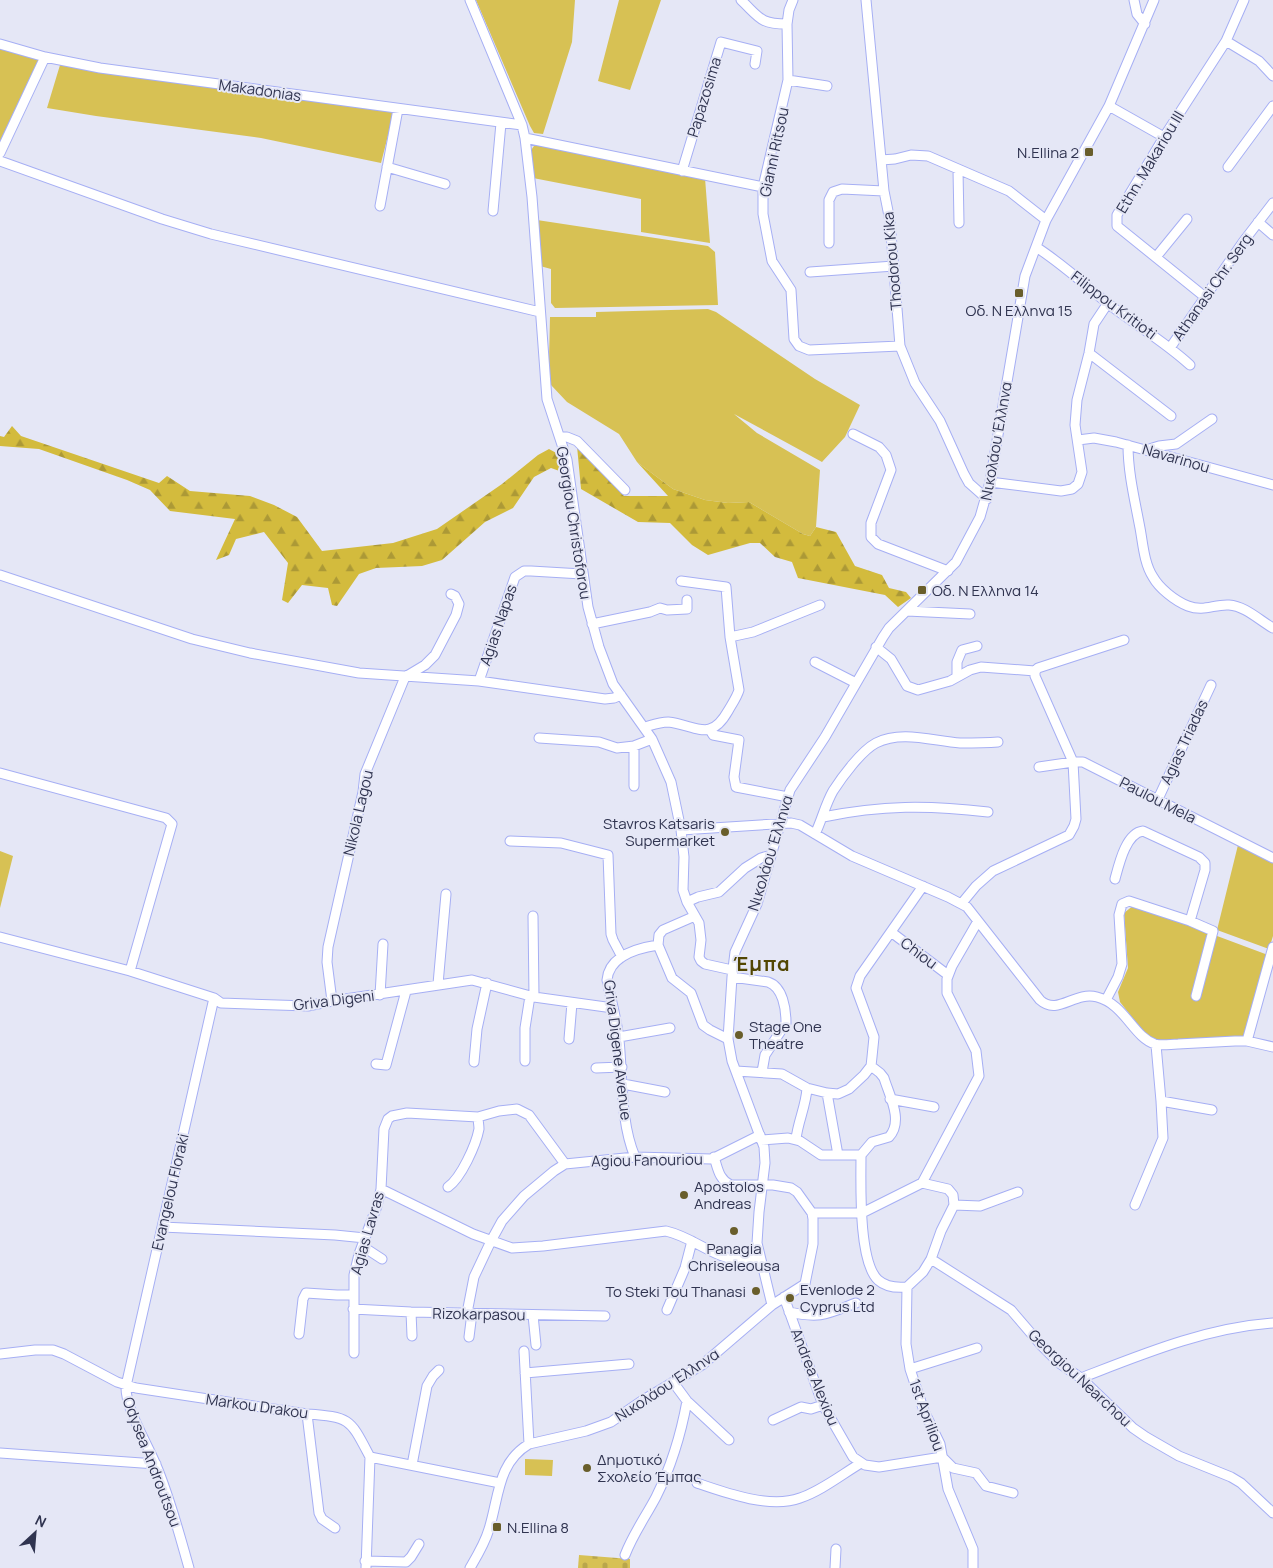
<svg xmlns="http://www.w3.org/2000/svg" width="1273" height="1568" font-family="Manrope,sans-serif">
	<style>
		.grass { fill: #d7c154 }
		.forest { fill: url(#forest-firs) }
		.cemetery { fill: url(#cemetery-stones) }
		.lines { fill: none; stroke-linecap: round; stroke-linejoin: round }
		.minor-casing { stroke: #a6aff4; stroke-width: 11 }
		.minor { stroke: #fff; stroke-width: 9 }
		.poi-dot { fill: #695e2b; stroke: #e5e7f6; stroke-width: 2 }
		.labels { text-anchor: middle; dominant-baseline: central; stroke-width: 4; stroke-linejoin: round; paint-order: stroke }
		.street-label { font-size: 15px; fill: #303450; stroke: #e5e7f6 }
		.poi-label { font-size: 15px; fill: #303450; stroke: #e5e7f6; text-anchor: start }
		.district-label { font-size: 20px; font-weight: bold; letter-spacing: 1px; fill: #524602; stroke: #e5e7f6 }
	</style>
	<defs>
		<pattern id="forest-firs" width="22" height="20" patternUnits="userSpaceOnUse" patternTransform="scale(1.25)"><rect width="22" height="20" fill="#d3bb3d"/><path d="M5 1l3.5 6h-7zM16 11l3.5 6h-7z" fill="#ac9936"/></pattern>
		<pattern id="cemetery-stones" width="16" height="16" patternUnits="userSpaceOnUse" patternTransform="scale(1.25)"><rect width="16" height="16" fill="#d7c154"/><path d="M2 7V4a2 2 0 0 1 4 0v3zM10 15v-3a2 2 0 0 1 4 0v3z" fill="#b9a64b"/></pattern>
	</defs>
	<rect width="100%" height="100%" fill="#e5e7f6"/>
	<path class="grass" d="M 476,0 L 575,0 L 572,42 L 543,134 L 534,133 L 530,126 Z
		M 619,0 L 661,0 L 630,90 L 598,81 Z
		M 0,49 L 40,60 L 0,142 Z
		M 60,65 L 394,112 L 381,163 L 261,138 L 96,116 L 47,108 Z
		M 537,144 L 705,178 L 710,243 L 641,232 L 641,199 L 533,178 C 532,167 526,149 537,144 Z
		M 537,220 L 708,246 L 715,252 L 718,305 L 555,308 L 551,303 L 551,269 L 540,266 Z
		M 708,309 L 716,312 L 815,379 L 860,405 L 845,437 L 822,462 L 734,414 L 757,433 L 820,470 L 816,527 L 810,536 L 803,534 L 749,502 L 728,503 L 705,500 L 673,489 L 637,462 L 619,434 L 567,402 L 551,385 L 549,362 L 550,317 L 596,317 L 596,312 Z
		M 1238,845 L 1273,861 L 1273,936 L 1269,949 L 1217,930 Z
		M 0,851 L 13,856 L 0,908 Z
		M 1134,905 L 1268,955 L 1244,1037 L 1157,1042 L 1147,1036 L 1120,1002 L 1118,992 L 1128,968 L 1124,913 Z
		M 525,1459 L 553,1460 L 552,1476 L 525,1475 Z"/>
	<path class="forest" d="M 12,426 L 21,436 L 159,483 L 167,476 L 190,491 L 250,496 L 274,505 L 297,517 L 322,551 L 393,543 L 437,529 L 502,484 L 538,455 L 549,449 L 560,455 L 565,473 L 551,468 L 534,477 L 513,508 L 485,522 L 442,560 L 422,566 L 376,568 L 359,574 L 337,606 L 332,605 L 328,588 L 302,585 L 288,603 L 282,600 L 288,563 L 264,532 L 236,539 L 229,555 L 216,560 L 235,519 L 170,511 L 150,490 L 127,480 L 39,449 L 0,446 L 0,436 L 4,437 Z
		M 577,446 L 624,496 L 668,496 L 637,462 L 673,489 L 705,500 L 728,503 L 749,502 L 803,534 L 810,536 L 816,527 L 836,532 L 855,566 L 882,575 L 889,588 L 906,592 L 911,598 L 898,607 L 885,595 L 798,578 L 792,562 L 775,557 L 760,543 L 750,543 L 708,555 L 692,545 L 670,523 L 638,522 L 581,489 Z"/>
	<path class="cemetery" d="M 579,1555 L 630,1559 L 630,1568 L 578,1568 Z"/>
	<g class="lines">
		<g class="minor-casing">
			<path id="minor" d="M 470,0 L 522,125 L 525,138 L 532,197 L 547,399 L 567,460 L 588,607 L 599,647 L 613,684 L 652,739 L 671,782 L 681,830 L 684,857 L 683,890 L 687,902 L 699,923 L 701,940 L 699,957 L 701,961 L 705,964 L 732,970
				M 741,0 C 760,18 760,24 787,24
				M 793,0 L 789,10 L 787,24 L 788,80 L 763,187 L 763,214 L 772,261 L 791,290 L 794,339 L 799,346 L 809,350 L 900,346
				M 866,0 L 884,191 L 890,221 L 900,346 L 915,383 L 940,421 L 964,474 L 969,483 L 987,499
				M 1134,0 L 1137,14 L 1145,24
				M 1226,41 L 1259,61 L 1273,76
				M 0,44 L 45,57 L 100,68 L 522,125
				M 788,80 L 827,86
				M 1109,106 L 1164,137
				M 525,138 L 763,187
				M 0,153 L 45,57
				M 881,160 L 895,159 L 911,155 L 928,156 L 1009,191 L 1046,220
				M 0,161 L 162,219 L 211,234 L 540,312
				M 387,167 L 445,184
				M 1228,167 L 1273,106
				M 958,170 L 959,223
				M 682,171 L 721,42 L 757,51 L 755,64
				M 380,206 L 398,109
				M 493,211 L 501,123
				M 1258,222 L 1273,235
				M 829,243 L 829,200 L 833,192 L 842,189 L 884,191
				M 1036,247 C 1061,263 1083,283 1106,302 C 1134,324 1164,341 1190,365
				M 1156,257 L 1187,219
				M 810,272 L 894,266
				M 1205,297 L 1117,226 L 1117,215 L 1164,137 L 1226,41 L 1244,0
				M 1170,348 L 1243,242 L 1273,203
				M 1089,353 L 1171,416
				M 853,434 L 879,447 L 886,455 L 891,470 L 871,523 L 871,537 L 878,544 L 948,571
				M 560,437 L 567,437 L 577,441 L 625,490
				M 1078,440 L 1094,438 L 1116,442 L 1273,485
				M 1128,445 C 1128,473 1135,501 1140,528 C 1143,544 1144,563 1153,577 C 1159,588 1175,601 1188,606 C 1204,612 1214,604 1229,605 C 1245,606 1259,620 1273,628
				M 1146,450 L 1159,446 L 1176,444 L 1212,419
				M 990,482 L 1061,491 L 1072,489 L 1078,484 L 1082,472 L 1075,425 L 1077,400 L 1089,353 L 1094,324 L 1108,303
				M 0,575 L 192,639 L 250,653 L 359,673 L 479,681 L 605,699 L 614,698 L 621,695
				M 907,611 L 970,614
				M 592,624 L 650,612 L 660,608 L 667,610 L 687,609 L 687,600
				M 730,637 L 753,632 L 820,605
				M 876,647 L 891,659 L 907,686 L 918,690 L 950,681 L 970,670 L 981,667 L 1035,671
				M 815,662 L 856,683
				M 957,676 L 957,662 L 962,650 L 977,646
				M 479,681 L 515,577 L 524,571 L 531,571 L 582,574
				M 645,727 C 652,725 660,722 668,722 C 696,725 710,743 728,711 C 732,704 737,697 739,690 L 730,637 L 726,587 L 681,581
				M 710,730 L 713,735 L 739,740 L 734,777 L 736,787 L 788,797
				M 539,738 L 599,742 L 617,748 L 634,746
				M 1039,767 L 1073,762 L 1083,762 L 1273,858
				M 0,773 L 166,818 L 172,824 L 130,971
				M 634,786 L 634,746 L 652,739
				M 1158,799 L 1211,685
				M 823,817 C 882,805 928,805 988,812
				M 681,830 L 791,823 L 800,825 L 852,856 L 948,897 L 967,907 L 1040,1000 C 1058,1016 1074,991 1097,997 C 1125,1004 1133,1037 1155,1044 C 1162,1046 1171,1044 1178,1044 C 1197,1043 1216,1042 1235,1041 L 1247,1041 L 1273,1047
				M 815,834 C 822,820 825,805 833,791 C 842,777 861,751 876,743 C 901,730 933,741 960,743 C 973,743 985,743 998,742
				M 510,841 L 561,843 L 608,855 L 611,934 L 613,940 L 622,957
				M 1115,879 C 1119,864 1126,833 1143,831 L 1199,857 L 1205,863 L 1205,870 L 1190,921
				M 687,902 L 698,897 L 719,892 L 745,868 L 761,858 L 771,855
				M 962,903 L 976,886 L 993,871 L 1069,835 L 1074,826 L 1076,819 L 1073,762 L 1035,676 L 1035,671 L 1038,668 L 1124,640
				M 533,916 L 534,997
				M 695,916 L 663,930 L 659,935 L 658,945 L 672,978 L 691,993 L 703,1025 L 710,1030 L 728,1039
				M 891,932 L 948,975
				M 0,937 L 130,971 L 214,998 L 221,1003 L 308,1006 L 332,1001 L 472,980 L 534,997 L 613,1008
				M 732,977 L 768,982 C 783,987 786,1009 786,1023 L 765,1055 L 762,1072
				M 438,984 L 446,894
				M 380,995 L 383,944
				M 1106,1000 L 1118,977 L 1122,964 L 1119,915 L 1122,904 L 1129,901 L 1190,921 L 1213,931 L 1196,996
				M 332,1001 L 327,962 L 328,947 L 363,792 L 365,774 L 405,677 L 425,665 L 435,655 L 456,615 L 459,604 L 455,596 L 451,594
				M 619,1037 L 670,1028
				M 569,1039 L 572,1003
				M 1247,1041 L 1273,947
				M 1156,1045 L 1161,1101 L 1212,1110
				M 525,1061 L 525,1028 L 530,996
				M 474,1062 L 477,1029 L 487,983
				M 376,1064 L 386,1065 L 406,991
				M 596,1068 L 622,1067
				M 736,1071 L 782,1074 L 807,1088 L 827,1093 L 838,1094 L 849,1089 L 864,1075 L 871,1066 L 872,1057 L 874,1037 L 856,988 L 860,976 L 923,886
				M 623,1084 L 665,1092
				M 827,1093 L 838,1155
				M 890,1099 L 934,1107
				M 796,1139 C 798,1121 806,1106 807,1088
				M 761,1140 L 788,1138 L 800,1141 L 821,1155 L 861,1155
				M 861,1155 C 861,1182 858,1261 878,1280 C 886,1287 897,1288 907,1287 L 923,1272 L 931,1259 L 941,1231 L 954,1205 L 953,1195 L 948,1189 L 922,1183
				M 861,1155 L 872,1142 L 889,1137 C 904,1121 889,1095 884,1078 L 880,1073 L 871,1066
				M 635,1157 C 620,1121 623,1078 619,1040 C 617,1020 611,1000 607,980 C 609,956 638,948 658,945
				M 448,1187 C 461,1178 476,1145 479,1129 C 479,1125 478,1121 478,1117
				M 381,1189 L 473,1234 L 512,1248 L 543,1246 L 666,1231 C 701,1239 720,1268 760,1258
				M 954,1205 L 980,1206 L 1018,1192
				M 1135,1205 L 1163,1138 L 1161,1101
				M 812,1213 L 862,1213 L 922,1183 L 979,1076 L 976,1051 L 947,993 L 947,979 L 952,966 L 978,921
				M 162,1227 L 335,1235 L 365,1238
				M 362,1246 L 382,1259
				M 931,1259 L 1011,1310 L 1041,1345 L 1059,1363 L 1081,1378 L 1133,1428 L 1146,1437 L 1179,1456 L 1231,1477 L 1241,1483 L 1273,1513
				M 907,1287 L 906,1344 L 910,1369 L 924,1411 L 940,1444 L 948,1489 L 973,1549 L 973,1568
				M 784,1297 L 823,1405 L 853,1457 L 865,1465 L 879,1467 L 942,1457
				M 772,1305 L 757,1243 L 759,1212 L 765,1163 L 764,1147 L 732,1061 L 728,1039 L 732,977 L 735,952 L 757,904 L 790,790 L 825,737 L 883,637 L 889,628 L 956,562 L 980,517 L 990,482 L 1025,276 L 1046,220 L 1109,106 L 1154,0
				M 353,1309 L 411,1312 L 605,1316
				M 667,1310 L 685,1268 L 692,1241
				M 411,1312 L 412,1336
				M 789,1312 C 821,1319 827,1314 856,1303
				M 467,1313 L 474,1277 L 491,1241 L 502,1221 L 524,1196 L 554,1171 L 565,1164 L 635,1157 L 712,1159 L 760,1135
				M 533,1315 L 536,1345
				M 299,1334 L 303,1299 L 306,1293 L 337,1295 L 353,1295
				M 469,1337 L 472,1313
				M 524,1351 L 529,1444
				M 354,1353 L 354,1275 L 359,1254 L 377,1206 L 381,1189 L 384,1129 L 388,1119 L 392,1116 L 407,1113 L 478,1117 L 499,1111 L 517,1109 L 529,1115 L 565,1164
				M 0,1354 L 35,1350 L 53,1350 L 64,1354 L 117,1382 L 136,1388 L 307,1414 C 351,1417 350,1419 370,1457 L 500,1483
				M 910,1369 L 977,1348
				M 525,1373 L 629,1364
				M 1081,1378 C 1143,1354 1205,1328 1273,1323
				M 673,1382 L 687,1401 L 729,1440
				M 307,1414 L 319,1513 L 322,1519 L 335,1528
				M 773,1420 L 801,1407 L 811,1409 L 823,1405
				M 0,1453 L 156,1464
				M 942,1457 L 953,1468 L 976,1473 L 986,1486 L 1013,1493
				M 412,1465 L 427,1386 L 433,1376 L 439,1370
				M 697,1483 C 726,1493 770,1509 800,1498 C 821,1491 841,1475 861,1463
				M 625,1555 C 633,1534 646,1516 656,1497 C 671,1467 681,1434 687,1401
				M 365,1561 L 406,1562 L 411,1557 L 419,1544
				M 189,1568 C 179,1533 170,1498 156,1465 C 147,1443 125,1408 126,1386 L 214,998
				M 366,1568 L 370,1457
				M 470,1568 C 477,1556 485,1543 489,1529 C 499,1498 497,1463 529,1444 L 586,1431 L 611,1422 L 643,1400 L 702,1365 L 772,1305 L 805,1284 L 813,1244 L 813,1219 L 812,1213 L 797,1192 L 791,1188 L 773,1185 L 731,1185 C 719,1180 718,1169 714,1157
				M 835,1568 L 836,1549"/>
		</g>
		<use href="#minor" class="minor"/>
	</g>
	<g class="poi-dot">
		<rect x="1084" y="147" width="10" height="10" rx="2.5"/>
		<rect x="1014" y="288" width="10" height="10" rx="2.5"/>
		<rect x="917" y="585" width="10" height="10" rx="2.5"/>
		<circle cx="725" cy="832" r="5"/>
		<circle cx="739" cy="1035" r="5"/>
		<circle cx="684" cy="1195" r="5"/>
		<circle cx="734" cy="1231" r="5"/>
		<circle cx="756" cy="1291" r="5"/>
		<circle cx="790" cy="1298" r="5"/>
		<circle cx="587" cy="1468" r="5"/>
		<rect x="492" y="1522" width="10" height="10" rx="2.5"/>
	</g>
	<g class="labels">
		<g class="street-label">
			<text transform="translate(260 90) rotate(8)">Makadonias</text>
			<text transform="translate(704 97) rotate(-73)">Papazosima</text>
			<text transform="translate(774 152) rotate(-78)">Gianni Ritsou</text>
			<text transform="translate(1150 162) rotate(-59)">Ethn. Makariou III</text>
			<text transform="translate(892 261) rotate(-95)">Thodorou Kika</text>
			<text transform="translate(1212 287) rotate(-55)">Athanasi Chr. Serg</text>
			<text transform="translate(1114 305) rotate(37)">Filippou Kritioti</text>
			<text transform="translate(996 441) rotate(-80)">Νικολάου Έλληνα</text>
			<text transform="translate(1176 458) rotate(16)">Navarinou</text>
			<text transform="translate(574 523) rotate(81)">Georgiou Christoforou</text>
			<text transform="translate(498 625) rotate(-71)">Agias Napas</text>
			<text transform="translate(1184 742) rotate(-65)">Agias Triadas</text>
			<text transform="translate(1158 800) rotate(27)">Paulou Mela</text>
			<text transform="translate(358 813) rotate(-77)">Nikola Lagou</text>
			<text transform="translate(770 853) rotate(-73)">Νικολάου Έλληνα</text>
			<text transform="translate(919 953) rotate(37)">Chiou</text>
			<text transform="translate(334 1000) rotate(-7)">Griva Digeni</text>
			<text transform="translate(618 1050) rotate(83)">Griva Digene Avenue</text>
			<text transform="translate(647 1160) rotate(-1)">Agiou Fanouriou</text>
			<text transform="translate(170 1192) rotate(-77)">Evangelou Floraki</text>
			<text transform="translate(367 1233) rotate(-74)">Agias Lavras</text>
			<text transform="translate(479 1314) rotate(1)">Rizokarpasou</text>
			<text transform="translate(815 1377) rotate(68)">Andrea Alexiou</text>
			<text transform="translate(1080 1378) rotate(43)">Georgiou Nearchou</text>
			<text transform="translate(667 1385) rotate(-33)">Νικολάου Έλληνα</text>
			<text transform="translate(257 1406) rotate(8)">Markou Drakou</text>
			<text transform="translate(927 1415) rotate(70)">1st Apriliou</text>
			<text transform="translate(152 1462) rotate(69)">Odysea Androutsou</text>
		</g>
		<g class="poi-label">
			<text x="1079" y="152" text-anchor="end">N.Ellina 2</text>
			<text x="1019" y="310" text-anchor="middle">Οδ. Ν Ελληνα 15</text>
			<text x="932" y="590">Οδ. Ν Ελληνα 14</text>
			<text x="715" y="823" text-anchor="end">Stavros Katsaris<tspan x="715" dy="17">Supermarket</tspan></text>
			<text x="749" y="1026">Stage One<tspan x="749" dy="17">Theatre</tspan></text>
			<text x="694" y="1186">Apostolos<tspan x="694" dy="17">Andreas</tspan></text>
			<text x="734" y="1248" text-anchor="middle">Panagia<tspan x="734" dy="17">Chriseleousa</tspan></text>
			<text x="800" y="1289">Evenlode 2<tspan x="800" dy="17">Cyprus Ltd</tspan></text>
			<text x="746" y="1291" text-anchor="end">To Steki Tou Thanasi</text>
			<text x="597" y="1459">Δημοτικό<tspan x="597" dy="17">Σχολείο Έμπας</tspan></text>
			<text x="507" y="1527">N.Ellina 8</text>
		</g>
		<g class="district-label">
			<text x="762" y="963">Έμπα</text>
		</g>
	</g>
	<g transform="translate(35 1533) rotate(26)" stroke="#e5e7f6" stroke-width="4" paint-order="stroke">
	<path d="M0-4L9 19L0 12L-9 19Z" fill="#303450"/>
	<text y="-8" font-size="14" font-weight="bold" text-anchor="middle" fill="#303450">N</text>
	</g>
</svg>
